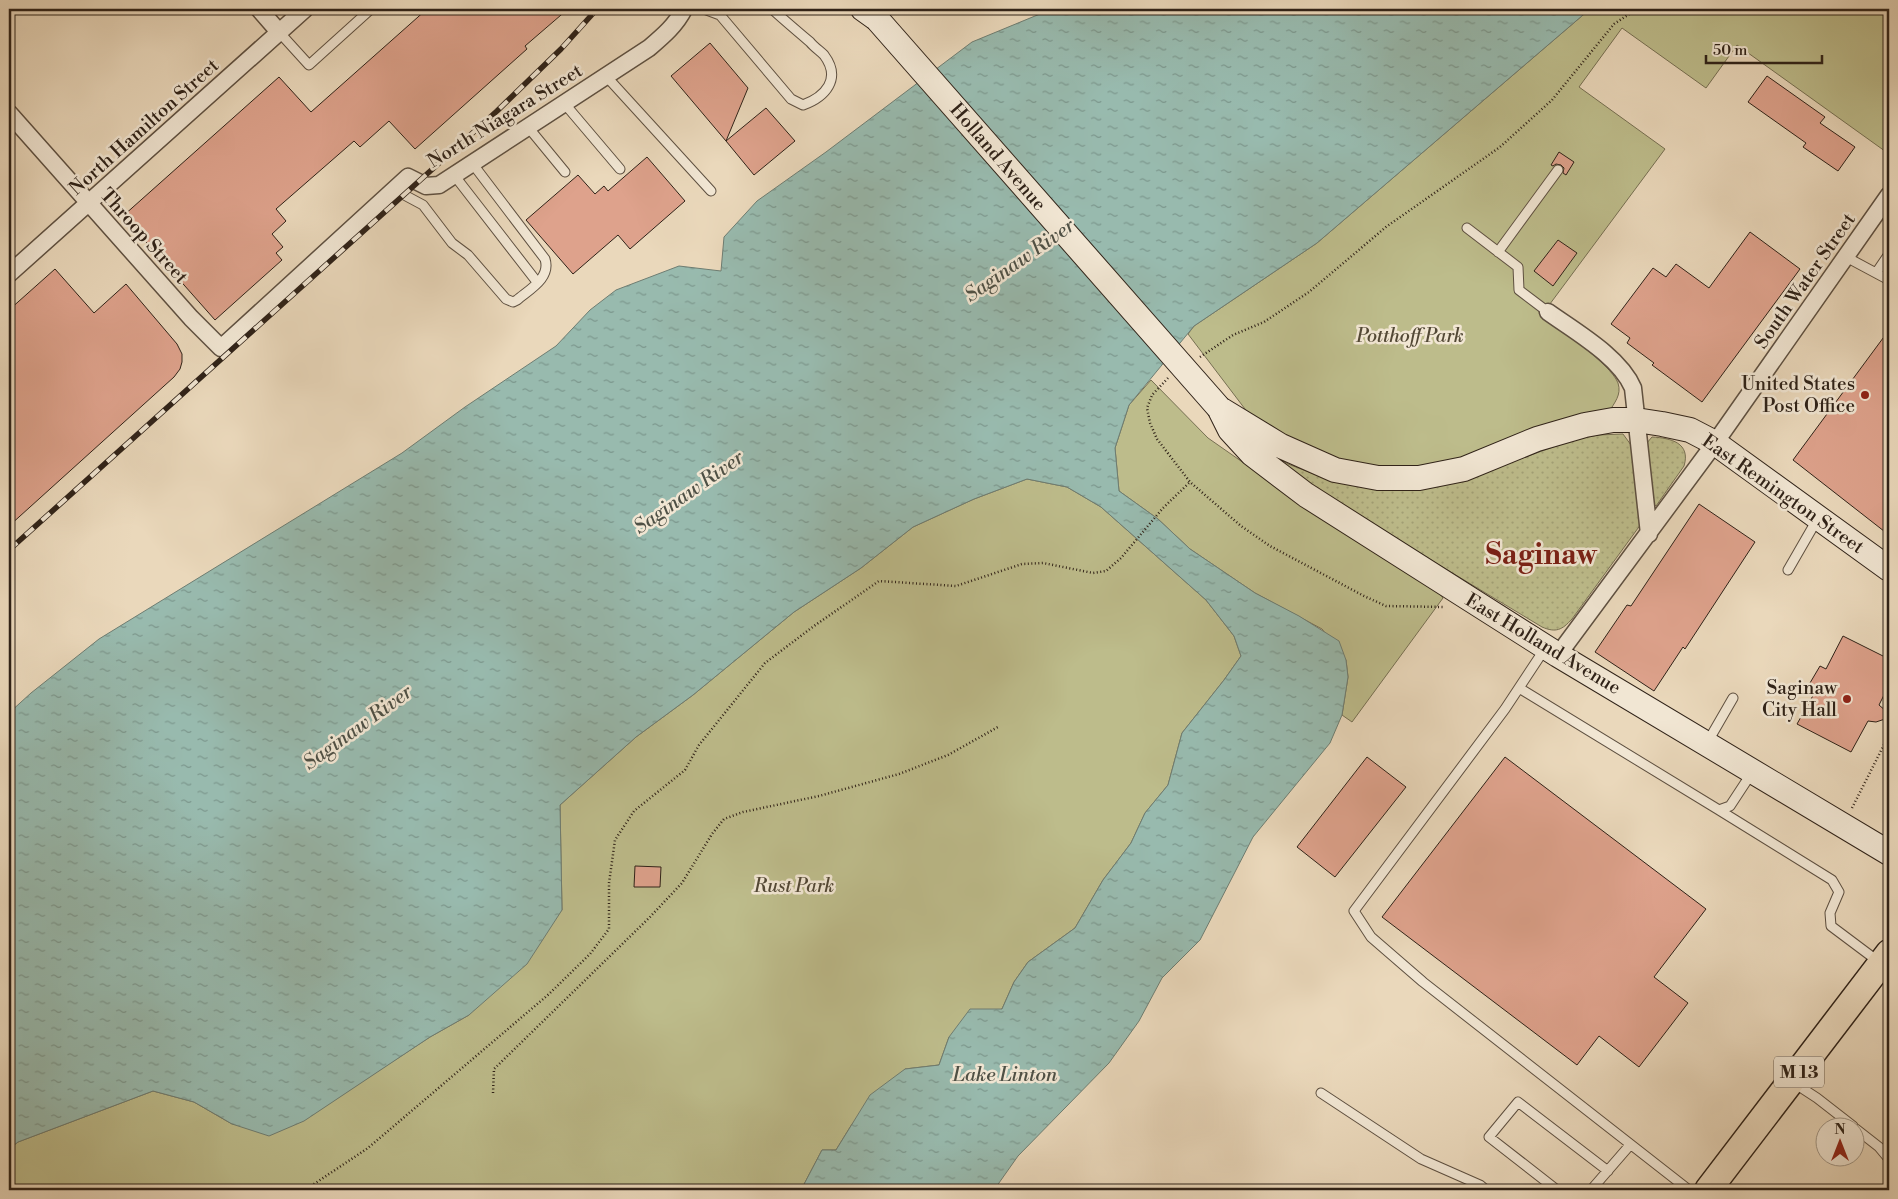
<svg xmlns="http://www.w3.org/2000/svg" width="1898" height="1199" font-family="'Libre Bodoni',serif">
	<style>
		.grass { fill: url(#grass-dots); stroke: #766f52 }
		.park { fill: #bdbc8b; stroke: #766f52 }
		.water { fill: url(#water-ripples); stroke: #6e7d72 }
		.building { fill: #dea28c; stroke: #2f2218 }
		.lines { fill: none; stroke-linecap: round; stroke-linejoin: round }
		.lane-casing { stroke: #5e5041; stroke-width: 11 }
		.street-casing { stroke: #5e5041; stroke-width: 19 }
		.secondary-casing { stroke: #2f2218; stroke-width: 26 }
		.primary-casing { stroke: #2f2218; stroke-width: 29 }
		.path { stroke: #2f2218; stroke-width: 2.5; stroke-dasharray: 1 2.5; stroke-linecap: butt }
		.lane { stroke: #f1e6d3; stroke-width: 9 }
		.street { stroke: #f1e6d3; stroke-width: 16 }
		.secondary { stroke: #f1e6d3; stroke-width: 24 }
		.primary { stroke: #ead8bb; stroke-width: 26 }
		.rail-casing { stroke: #2f2218; stroke-width: 5.5 }
		.rail { stroke: #f1e6d3; stroke-width: 4; stroke-dasharray: 11; stroke-linecap: butt }
		.secondary-bridge-casing { stroke: #2f2218; stroke-width: 26; stroke-linecap: butt }
		.secondary-bridge { stroke: #f1e6d3; stroke-width: 24 }
		.poi-dot { fill: #8f2418; stroke: #f1e6d3; stroke-width: 2 }
		.labels { text-anchor: middle; dominant-baseline: central; stroke-width: 5; stroke-linejoin: round; paint-order: stroke }
		.shield { fill: #f1e6d3; stroke: #695d50; stroke-width: 1 }
		.shield-label { font-size: 18px; font-weight: bold; fill: #2f2218 }
		.street-label { font-size: 19px; fill: #2f2218; stroke: #f1e6d3 }
		.park-label { font-size: 19px; font-style: italic; fill: #524835; stroke: #f1e6d3 }
		.poi-label { font-size: 19px; fill: #2f2218; stroke: #f1e6d3; text-anchor: end }
		.water-label { font-size: 20px; font-style: italic; fill: #4e5045; stroke: #f1e6d3 }
		.town-label { font-size: 29px; font-weight: bold; fill: #7a1f14; stroke: #f1e6d3 }
	</style>
	<defs>
		<pattern id="grass-dots" width="8" height="8" patternUnits="userSpaceOnUse" patternTransform="scale(1.25)"><rect width="8" height="8" fill="#bdbc8b"/><path d="M2 2h.1M6 6h.1" fill="none" stroke="#a3a177" stroke-width="1.8" stroke-linecap="round"/></pattern>
		<pattern id="water-ripples" width="26" height="14" patternUnits="userSpaceOnUse" patternTransform="scale(1.25)"><rect width="26" height="14" fill="#98baae"/><path d="M2 4q2-2 4 0t4 0M15 11q2-2 4 0t4 0" fill="none" stroke="#7c978d"/></pattern>
	</defs>
	<rect width="100%" height="100%" fill="#ead8bb"/>
	<filter id="stains"><feTurbulence type="fractalNoise" baseFrequency=".004" numOctaves="4"/><feColorMatrix values="0 0 0 0 .2 0 0 0 0 .09 0 0 0 0 .02 0 0 0 .5 -.17"/></filter>
	<radialGradient id="worn" r=".72"><stop offset=".6" stop-color="#630" stop-opacity="0"/><stop offset="1" stop-color="#630" stop-opacity=".3"/></radialGradient>
	<path class="grass" d="M 1623,434 L 1631,445 L 1641,524 L 1572,619 C 1562,630 1556,633 1542,627 L 1318,492 L 1258,445 L 1288,464 L 1335,482 L 1469,477 L 1573,440 L 1598,435 Z
		M 1652,437 C 1671,438 1691,443 1684,466 L 1656,506 L 1653,504 L 1646,444 Z"/>
	<path class="park" d="M 1590,9 L 1889,9 L 1889,154 L 1737,45 L 1706,88 L 1622,28 L 1579,87 L 1665,149 L 1541,316 C 1560,330 1610,363 1618,383 C 1622,395 1614,403 1609,412 L 1447,462 L 1405,470 L 1343,463 L 1262,425 L 1245,409 L 1188,334 L 1194,326 L 1317,243 Z
		M 1151,380 L 1208,438 L 1334,526 L 1439,593 L 1443,598 L 1352,722 L 1342,715 L 1348,677 L 1346,660 L 1322,629 L 1255,593 L 1190,549 L 1158,519 L 1119,491 L 1115,448 L 1129,405 Z
		M 1027,479 L 1067,487 L 1101,507 L 1206,600 L 1234,636 L 1241,656 L 1224,680 L 1182,733 L 1168,785 L 1145,813 L 1131,843 L 1103,880 L 1075,928 L 1028,962 L 1014,982 L 1002,1009 L 949,1037 L 939,1065 L 905,1069 L 852,1124 L 836,1150 L 822,1150 L 801,1190 L 9,1190 L 9,1149 L 18,1142 L 153,1091 L 194,1102 L 232,1124 L 337,1098 L 430,1037 L 469,1015 L 562,910 L 560,805 L 636,737 L 693,695 L 794,612 L 861,568 L 913,527 L 974,499 Z"/>
	<path class="water" d="M 1052,9 L 1590,9 L 1317,243 L 1194,326 L 1129,405 L 1115,448 L 1119,491 L 1158,519 L 1190,549 L 1255,593 L 1299,616 L 1339,641 L 1346,660 L 1348,677 L 1342,715 L 1330,743 L 1253,837 L 1200,940 L 1162,978 L 1139,1021 L 1109,1063 L 1018,1156 L 994,1190 L 801,1190 L 822,1150 L 836,1150 L 870,1095 L 905,1069 L 939,1065 L 949,1037 L 970,1009 L 1002,1009 L 1014,982 L 1028,962 L 1075,928 L 1103,880 L 1131,843 L 1145,813 L 1168,785 L 1182,733 L 1224,680 L 1241,656 L 1234,636 L 1206,600 L 1101,507 L 1067,487 L 1027,479 L 974,499 L 913,527 L 861,568 L 794,612 L 693,695 L 636,737 L 560,805 L 562,910 L 527,964 L 469,1015 L 430,1037 L 304,1121 L 269,1136 L 232,1124 L 194,1102 L 153,1091 L 18,1142 L 9,1149 L 9,713 L 31,693 L 99,639 L 402,453 L 465,407 L 556,346 L 590,310 L 616,290 L 679,266 L 721,271 L 724,237 L 757,201 L 826,152 L 972,42 Z"/>
	<path class="building" d="M 427,9 L 568,9 L 525,46 L 527,49 L 415,149 L 389,121 L 360,147 L 354,141 L 276,209 L 286,221 L 272,234 L 283,247 L 276,253 L 282,260 L 215,320 L 123,216 L 279,77 L 311,112 Z
		M 710,43 L 748,88 L 726,141 L 671,76 Z
		M 1767,76 L 1825,117 L 1820,123 L 1855,147 L 1838,171 L 1803,147 L 1806,143 L 1748,102 Z
		M 766,108 L 795,141 L 754,175 L 726,141 Z
		M 1559,152 L 1574,162 L 1566,175 L 1563,173 L 1564,168 L 1561,165 L 1556,164 L 1553,166 L 1551,165 Z
		M 647,157 L 685,201 L 630,249 L 618,235 L 573,274 L 526,220 L 578,175 L 595,194 L 604,186 L 608,191 Z
		M 1750,232 L 1800,269 L 1702,402 L 1652,365 L 1654,363 L 1627,343 L 1630,338 L 1611,324 L 1653,268 L 1666,277 L 1676,264 L 1709,288 Z
		M 1558,240 L 1577,253 L 1553,286 L 1534,271 Z
		M 55,269 L 94,313 L 126,284 L 177,344 L 182,354 L 182,362 L 180,369 L 174,377 L 9,526 L 9,310 Z
		M 1889,330 L 1889,535 L 1793,460 Z
		M 1699,504 L 1755,542 L 1685,649 L 1683,647 L 1654,691 L 1595,652 L 1627,605 L 1631,606 Z
		M 1843,636 L 1889,659 L 1889,685 L 1879,705 L 1886,711 L 1885,719 L 1876,722 L 1868,721 L 1851,752 L 1797,724 L 1815,692 L 1807,688 L 1820,666 L 1826,669 Z
		M 1367,757 L 1406,787 L 1335,877 L 1297,847 Z
		M 1505,757 L 1706,909 L 1654,977 L 1688,1003 L 1639,1067 L 1599,1036 L 1577,1065 L 1382,917 Z
		M 635,866 L 661,867 L 660,887 L 634,887 Z"/>
	<g class="lines">
		<g class="lane-casing">
			<path id="lane" d="M 704,9 L 720,15 L 791,99 L 803,105 C 825,97 842,79 824,55 C 820,51 814,47 810,42 C 797,31 784,20 772,9
				M 279,32 L 309,65 L 371,9
				M 606,76 L 711,191
				M 564,103 L 620,169
				M 528,127 L 565,172
				M 454,175 L 537,282
				M 395,190 L 423,205 L 452,243 L 468,255 L 506,299 L 513,302 L 517,300 C 530,289 551,278 545,259 L 472,163
				M 1467,228 L 1518,267 L 1519,290 L 1548,312
				M 1498,252 L 1558,170
				M 1846,257 L 1889,280
				M 1876,273 L 1889,254
				M 1788,570 L 1818,518
				M 1546,647 L 1505,709 L 1354,911 L 1371,937 L 1423,982 L 1689,1190
				M 1519,688 L 1719,810 L 1730,806 L 1753,771
				M 1707,743 L 1733,698
				M 1719,810 L 1832,880 L 1839,892 L 1830,913 L 1831,926 L 1879,962
				M 1794,1083 L 1817,1098 L 1853,1126
				M 1321,1093 L 1421,1159 L 1480,1185 L 1486,1190
				M 1856,1129 L 1879,1147 L 1889,1159
				M 1557,1190 L 1489,1137 L 1518,1102 L 1608,1171
				M 1591,1190 L 1630,1145"/>
		</g>
		<g class="street-casing">
			<path id="street" d="M 259,9 L 279,32
				M 9,113 L 191,318 L 221,348 L 408,177 L 426,186 L 439,185 L 649,48 C 663,36 676,25 684,9
				M 9,274 L 305,9
				M 1548,312 C 1576,332 1620,357 1633,388 L 1649,534
				M 1558,655 L 1715,443 L 1889,195"/>
		</g>
		<g class="secondary-casing">
			<path id="secondary" d="M 863,9 L 877,19
				M 1219,408 L 1230,430 L 1252,454 L 1306,495 L 1558,655 L 1889,853
				M 1222,410 L 1281,446 L 1335,470 L 1378,478 L 1419,478 L 1464,469 L 1537,439 L 1585,425 L 1613,420 L 1636,420 L 1662,424 L 1690,430 L 1715,443 L 1889,569"/>
		</g>
		<g class="primary-casing">
			<path id="primary" d="M 1708,1190 L 1889,953"/>
		</g>
		<path class="path" d="M 1200,357 L 1233,335 L 1264,322 L 1309,292 L 1386,227 L 1500,147 L 1552,100 L 1614,24 L 1637,9
			M 1168,378 L 1152,395 L 1147,408 L 1150,423 L 1157,439 L 1190,482 L 1241,526 L 1270,546 L 1364,596 L 1386,606 L 1445,607
			M 1885,719 L 1889,718
			M 1852,808 L 1889,735
			M 493,1093 L 494,1069 L 650,917 L 682,883 L 712,834 L 724,819 L 743,812 L 819,796 L 899,774 L 948,755 L 998,727
			M 305,1190 L 368,1148 L 549,994 L 590,954 L 609,929 L 609,883 L 615,840 L 634,811 L 685,770 L 699,745 L 765,663 L 814,626 L 879,581 L 956,586 L 1022,564 L 1043,563 L 1093,573 L 1106,571 L 1121,558 L 1163,508 L 1190,482"/>
		<use href="#lane" class="lane"/>
		<use href="#street" class="street"/>
		<use href="#secondary" class="secondary"/>
		<use href="#primary" class="primary"/>
		<g class="rail-casing">
			<path id="rail" d="M 9,550 L 497,111 L 561,49 L 597,9"/>
		</g>
		<use href="#rail" class="rail"/>
		<g class="secondary-bridge-casing">
			<path id="secondary-bridge" d="M 877,19 L 1219,408"/>
		</g>
		<use href="#secondary-bridge" class="secondary-bridge"/>
	</g>
	<g class="poi-dot">
		<circle cx="1865" cy="395" r="5"/>
		<circle cx="1847" cy="699" r="5"/>
	</g>
	<g class="labels">
		<rect class="shield" x="1774" y="1056.5" width="50" height="31" rx="4"/>
		<g class="shield-label">
			<text x="1799" y="1072">M 13</text>
		</g>
		<g class="street-label">
			<text transform="translate(505 116) rotate(-32)">North Niagara Street</text>
			<text transform="translate(144 127) rotate(-42)">North Hamilton Street</text>
			<text transform="translate(998 157) rotate(49)">Holland Avenue</text>
			<text transform="translate(144 236) rotate(48)">Throop Street</text>
			<text transform="translate(1805 281) rotate(-55)">South Water Street</text>
			<text transform="translate(1783 494) rotate(35)">East Remington Street</text>
			<text transform="translate(1543 644) rotate(31)">East Holland Avenue</text>
		</g>
		<g class="park-label">
			<text x="1410" y="336">Potthoff Park</text>
			<text x="794" y="886">Rust Park</text>
		</g>
		<g class="poi-label">
			<text x="1855" y="384">United States<tspan x="1855" dy="22">Post Office</tspan></text>
			<text x="1837" y="688">Saginaw<tspan x="1837" dy="22">City Hall</tspan></text>
		</g>
		<g class="water-label">
			<text transform="translate(1020 261) rotate(-35)">Saginaw River</text>
			<text transform="translate(689 493) rotate(-35)">Saginaw River</text>
			<text transform="translate(358 728) rotate(-36)">Saginaw River</text>
			<text x="1005" y="1075">Lake Linton</text>
		</g>
		<g class="town-label">
			<text x="1541" y="555">Saginaw</text>
		</g>
	</g>
	<rect width="1898" height="1199" fill="none" stroke="#ead8bb" stroke-width="30"/>
	<rect x="10" y="10" width="1878" height="1179" fill="none" stroke="#2f2218" stroke-width="2.5"/>
	<rect x="15" y="15" width="1868" height="1169" fill="none" stroke="#2f2218"/>
	<g transform="translate(1840 1142)"><circle r="24" fill="#f1e6d3" stroke="#a39888"/>
	<path d="M0-4L9 19L0 12L-9 19Z" fill="#8f2418"/>
	<text y="-8" font-size="14" font-weight="bold" text-anchor="middle" fill="#2f2218">N</text>
	</g>
	<path d="M1706 55v8h116v-8" fill="none" stroke="#2f2218" stroke-width="2.5"/>
	<text x="1713" y="55" font-size="15" fill="#2f2218" stroke="#f1e6d3" stroke-width="4" paint-order="stroke">50 m</text>
	<rect width="100%" height="100%" filter="url(#stains)"/>
	<rect width="100%" height="100%" fill="url(#worn)"/>
</svg>
